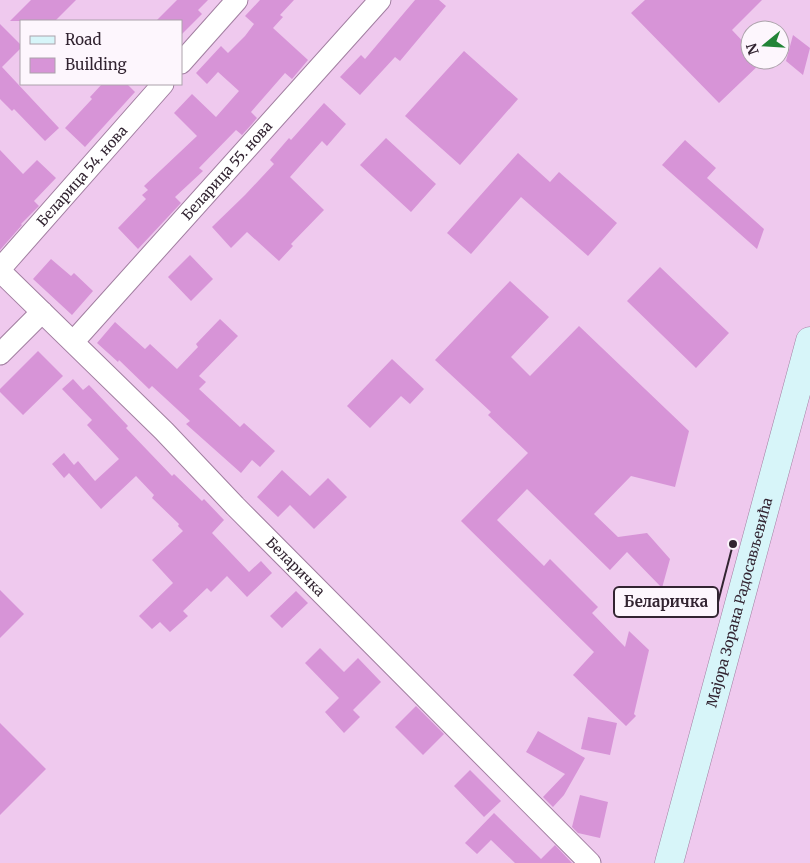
<svg xmlns="http://www.w3.org/2000/svg" width="810" height="863" font-family="Merriweather,serif">
	<style>
		.building { fill: #d794d7 }
		.lines { fill: none; stroke-linecap: round; stroke-linejoin: round }
		.street-casing { stroke: #a17ea0; stroke-width: 23 }
		.secondary-casing { stroke: #a17ea0; stroke-width: 29 }
		.street { stroke: #fff; stroke-width: 21 }
		.secondary { stroke: #d7f5f9; stroke-width: 28 }
		.labels { text-anchor: middle; dominant-baseline: central; stroke-width: 4; stroke-linejoin: round; paint-order: stroke }
		.street-label { font-size: 14px; fill: #322431; stroke: #fdf6fd }
		.leader { fill: none; stroke: #322431; stroke-width: 2 }
		.callout-dot { fill: #322431; stroke: #fdf6fd; stroke-width: 2 }
		.callout { fill: #fdf6fd; stroke: #322431; stroke-width: 2 }
		.callout-label { font-size: 15px; text-anchor: middle; font-weight: bold; fill: #322431 }
	</style>
	<rect width="100%" height="100%" fill="#efc9ee"/>
	<path class="building" d="M 31,0 L 76,0 L 55,21 L 10,21 Z
		M 177,0 L 208,0 L 198,10 L 202,14 L 181,35 L 181,21 L 156,21 Z
		M 260,0 L 294,0 L 280,15 L 283,17 L 273,28 L 308,60 L 292,79 L 285,73 L 251,112 L 257,118 L 252,124 L 242,135 L 236,130 L 199,168 L 203,171 L 175,197 L 181,203 L 138,249 L 118,228 L 146,199 L 142,195 L 148,190 L 144,186 L 197,136 L 174,113 L 192,94 L 216,117 L 239,91 L 218,72 L 207,84 L 196,73 L 221,46 L 228,53 L 245,36 L 254,24 L 245,16 Z
		M 415,0 L 439,0 L 446,6 L 400,61 L 395,57 L 360,95 L 340,77 L 361,55 L 365,59 Z
		M 645,0 L 762,0 L 732,30 L 750,49 L 750,60 L 764,60 L 719,103 L 631,13 Z
		M 0,24 L 21,45 L 21,48 L 2,67 L 59,128 L 45,141 L 14,109 L 12,111 L 0,99 Z
		M 793,35 L 810,48 L 803,75 L 786,61 Z
		M 464,51 L 518,99 L 460,165 L 405,116 Z
		M 102,84 L 127,84 L 135,92 L 85,147 L 65,128 L 92,99 L 90,97 Z
		M 324,103 L 346,124 L 327,146 L 322,141 L 290,177 L 324,210 L 291,244 L 293,246 L 279,261 L 247,232 L 231,248 L 212,227 L 245,195 L 274,164 L 270,160 L 289,138 L 291,140 Z
		M 386,138 L 436,184 L 411,212 L 360,165 Z
		M 685,140 L 716,168 L 707,178 L 764,229 L 757,249 L 662,165 Z
		M 0,150 L 23,174 L 37,160 L 56,178 L 34,201 L 39,206 L 21,224 L 22,225 L 0,250 Z
		M 518,153 L 550,182 L 559,172 L 617,223 L 588,256 L 521,197 L 471,254 L 447,233 Z
		M 190,255 L 213,279 L 191,301 L 168,277 Z
		M 51,259 L 71,276 L 74,273 L 93,291 L 72,315 L 33,279 Z
		M 660,267 L 729,333 L 696,368 L 627,301 Z
		M 510,281 L 549,317 L 511,357 L 530,376 L 579,326 L 689,431 L 675,487 L 631,476 L 594,514 L 618,537 L 647,533 L 670,559 L 662,588 L 627,552 L 610,570 L 527,489 L 497,520 L 544,566 L 550,559 L 598,607 L 592,613 L 625,647 L 629,631 L 649,650 L 634,714 L 636,716 L 626,726 L 573,675 L 594,652 L 461,521 L 528,453 L 488,415 L 491,412 L 435,360 Z
		M 220,319 L 238,336 L 199,376 L 206,382 L 199,389 L 240,427 L 244,423 L 275,451 L 260,467 L 252,460 L 241,473 L 186,424 L 190,421 L 152,386 L 149,389 L 119,360 L 118,362 L 97,343 L 115,322 L 145,349 L 150,344 L 177,369 L 198,347 L 196,344 Z
		M 38,351 L 63,376 L 23,415 L 0,392 L 0,389 Z
		M 392,359 L 424,389 L 410,404 L 401,396 L 370,428 L 347,406 Z
		M 73,379 L 83,390 L 89,385 L 128,426 L 126,428 L 172,476 L 174,474 L 202,501 L 204,499 L 224,520 L 212,533 L 249,572 L 261,561 L 272,573 L 247,597 L 227,576 L 211,592 L 207,588 L 183,611 L 188,616 L 170,632 L 160,622 L 152,629 L 139,616 L 173,583 L 152,560 L 183,531 L 178,526 L 179,524 L 152,498 L 154,495 L 136,476 L 101,509 L 69,473 L 64,478 L 52,464 L 64,453 L 74,465 L 78,461 L 95,481 L 119,459 L 87,425 L 92,420 L 62,389 Z
		M 282,470 L 310,496 L 328,478 L 347,497 L 314,529 L 290,505 L 278,517 L 257,497 Z
		M 0,590 L 24,614 L 0,638 Z
		M 296,591 L 308,603 L 282,628 L 270,616 Z
		M 320,648 L 344,672 L 358,658 L 381,682 L 353,710 L 360,717 L 344,733 L 325,712 L 339,698 L 305,663 Z
		M 416,706 L 444,734 L 423,755 L 395,727 Z
		M 588,717 L 617,723 L 610,755 L 581,749 Z
		M 0,723 L 46,769 L 0,815 Z
		M 538,731 L 585,758 L 564,795 L 553,807 L 543,797 L 565,774 L 526,752 Z
		M 470,770 L 501,801 L 484,817 L 454,786 Z
		M 580,795 L 608,802 L 600,838 L 578,833 L 572,827 Z
		M 494,813 L 541,859 L 555,845 L 572,863 L 515,863 L 491,840 L 477,854 L 465,843 Z"/>
	<g class="lines">
		<g class="street-casing">
			<g id="street">
				<path d="M 181,63 L 237,0"/>
				<path id="s1" d="M 0,269 L 163,84"/>
				<path id="s2" d="M 0,271 L 164,431 L 235,506 L 590,863"/>
				<path id="s3" d="M 74,341 L 380,0"/>
				<path d="M 0,354 L 42,312"/>
			</g>
		</g>
		<g class="secondary-casing">
			<g id="secondary">
				<path id="s4" d="M 669,863 L 810,341"/>
			</g>
		</g>
		<use href="#street" class="street"/>
		<use href="#secondary" class="secondary"/>
	</g>
	<g class="labels">
		<g class="street-label">
			<text stroke="none"><textPath href="#s3" startOffset="229">Беларица 55. нова</textPath></text>
			<text stroke="none"><textPath href="#s1" startOffset="124">Беларица 54. нова</textPath></text>
			<text stroke="none"><textPath href="#s2" startOffset="418">Беларичка</textPath></text>
			<text stroke="none"><textPath href="#s4" startOffset="270">Мајора Зорана Радосављевића</textPath></text>
		</g>
	</g>
	<path class="leader" d="M733 544L718 602"/>
	<circle class="callout-dot" cx="733" cy="544" r="5"/>
	<rect class="callout" x="614" y="587" width="104" height="30" rx="5"/>
	<g class="callout-label">
		<text x="666" y="607">Беларичка</text>
	</g>
	<rect x="20" y="20" width="162" height="65" fill="#fdf6fd" stroke="#aca2ab"/>
	<rect x="30" y="36" width="25" height="8" fill="#d7f5f9" stroke="#aca2ab"/>
	<text x="65" y="45" font-size="15" fill="#322431">Road</text>
	<rect x="30" y="58" width="25" height="15" fill="#d794d7" stroke="#aca2ab"/>
	<text x="65" y="70" font-size="15" fill="#322431">Building</text>
	<g transform="translate(765 45) rotate(252)"><circle r="24" fill="#fdf6fd" stroke="#aca2ab"/>
	<path d="M0-4L9 19L0 12L-9 19Z" fill="#228437"/>
	<text y="-8" font-size="14" font-weight="bold" text-anchor="middle" fill="#322431">N</text>
	</g>
</svg>
